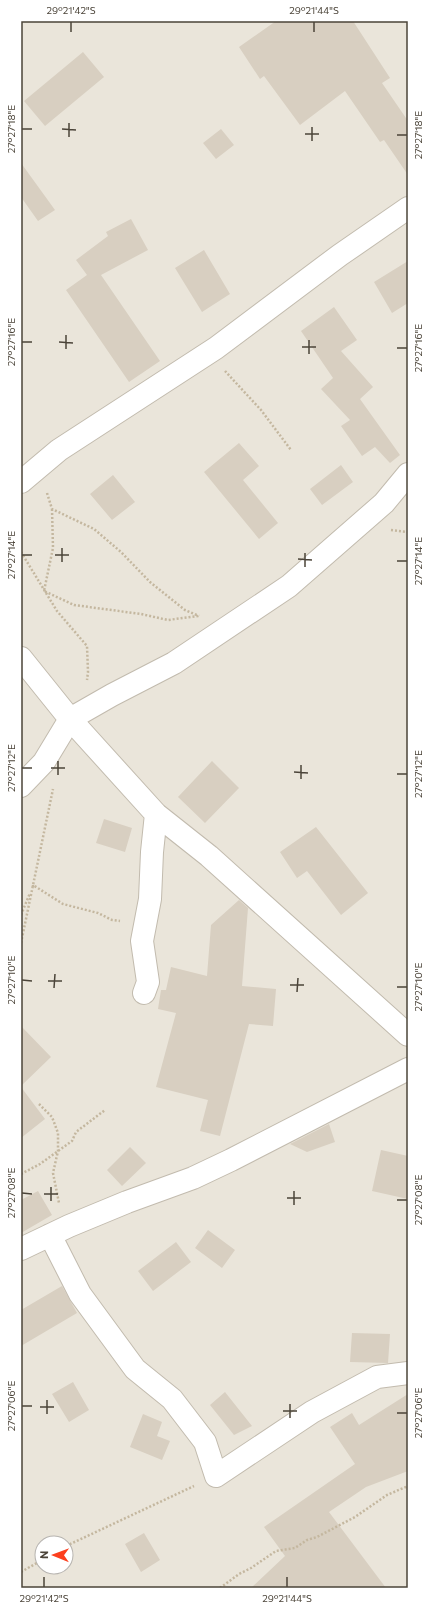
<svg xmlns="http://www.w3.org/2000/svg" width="429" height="1609" font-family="Commissioner,sans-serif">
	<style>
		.residential { fill: #eae5da; fill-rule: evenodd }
		.building { fill: #d8cfc1 }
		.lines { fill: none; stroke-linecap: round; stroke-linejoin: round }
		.minor-casing { stroke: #c2bbae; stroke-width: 24 }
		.path { stroke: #c4b79f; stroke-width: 2.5; stroke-dasharray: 2 2; stroke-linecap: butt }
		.minor { stroke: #fff; stroke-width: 22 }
		.ticks { fill: none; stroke: #4b4439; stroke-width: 1.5 }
		.neatline { fill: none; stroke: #4b4439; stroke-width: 1.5 }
		.ticks-label { font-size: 10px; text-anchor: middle; fill: #4b4439 }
	</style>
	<rect width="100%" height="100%" fill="#f6f3ec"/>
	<path class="residential" d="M 21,21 L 408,21 L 408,1588 L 21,1588 ZM 42,1543 L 66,1543 L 66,1567 L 42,1567 Z"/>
	<path class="building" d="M 276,21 L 353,21 L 390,78 L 382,83 L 408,121 L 408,175 L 384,140 L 380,142 L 345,91 L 300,125 L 264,76 L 260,79 L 239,47 Z
		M 83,52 L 104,77 L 45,126 L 24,101 Z
		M 221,129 L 234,145 L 216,159 L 203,143 Z
		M 21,163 L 55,210 L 38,221 L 21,197 Z
		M 131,219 L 148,250 L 101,275 L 160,361 L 129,382 L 66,290 L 87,275 L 76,260 L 108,236 L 106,232 Z
		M 204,250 L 230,294 L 202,312 L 175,268 Z
		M 408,261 L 408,303 L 392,313 L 374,282 Z
		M 334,307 L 357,340 L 341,351 L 373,387 L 360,399 L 400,455 L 390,463 L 375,447 L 362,456 L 341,426 L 350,420 L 321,389 L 333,378 L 301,331 Z
		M 239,443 L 259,466 L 243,480 L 278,523 L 259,539 L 204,472 Z
		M 341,465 L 353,482 L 322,505 L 310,489 Z
		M 113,475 L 135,502 L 112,520 L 90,494 Z
		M 212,761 L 239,788 L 205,823 L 178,797 Z
		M 104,819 L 132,828 L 125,852 L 96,843 Z
		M 316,827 L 368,893 L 341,915 L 307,871 L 297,878 L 280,852 Z
		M 239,900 L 248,908 L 242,986 L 276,989 L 273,1026 L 249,1024 L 220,1136 L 200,1131 L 208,1100 L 156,1087 L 176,1013 L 158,1009 L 161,990 L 166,990 L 171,967 L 207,976 L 211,925 Z
		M 21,1026 L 51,1057 L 21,1086 Z
		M 21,1087 L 45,1119 L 21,1138 Z
		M 329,1124 L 335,1142 L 307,1152 L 290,1144 Z
		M 130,1147 L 146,1163 L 122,1186 L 107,1170 Z
		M 381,1150 L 408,1156 L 408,1199 L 372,1191 Z
		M 38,1191 L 52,1215 L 21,1233 L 21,1200 Z
		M 208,1230 L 235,1250 L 222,1268 L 195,1248 Z
		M 176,1242 L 191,1262 L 153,1291 L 138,1271 Z
		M 62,1286 L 77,1313 L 21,1346 L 21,1310 Z
		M 352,1333 L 390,1334 L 388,1363 L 350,1362 Z
		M 73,1382 L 89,1410 L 69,1422 L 52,1394 Z
		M 225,1392 L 252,1426 L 234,1435 L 210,1405 Z
		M 408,1394 L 408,1471 L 366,1487 L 329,1512 L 386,1588 L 251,1588 L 285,1556 L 264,1527 L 355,1464 L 330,1427 L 352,1413 L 359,1425 Z
		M 143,1414 L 162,1422 L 157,1436 L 170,1441 L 162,1460 L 130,1447 Z
		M 144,1533 L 160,1560 L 141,1572 L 125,1544 Z"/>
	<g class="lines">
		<g class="minor-casing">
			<path id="minor" d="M 21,482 L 59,450 L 216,348 L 340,255 L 408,208
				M 21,658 L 70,719 L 156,814 L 209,856 L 408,1035
				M 21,786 L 44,762 L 70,719 L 112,695 L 174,663 L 289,586 L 384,503 L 408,474
				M 144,993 L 148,982 L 142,941 L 150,899 L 152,852 L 156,814
				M 50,1235 L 80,1294 L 135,1369 L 172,1399 L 205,1442 L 216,1476 L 312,1412 L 377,1377 L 408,1373
				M 21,1249 L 69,1226 L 127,1202 L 193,1178 L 231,1160 L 408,1069"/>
		</g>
		<path class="path" d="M 225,371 L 261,410 L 291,450
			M 47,493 L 52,509 L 94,529 L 121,552 L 150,582 L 185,610 L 199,616
			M 52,509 L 53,548 L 44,591 L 74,605 L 141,614 L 168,620 L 198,616
			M 391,530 L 408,532
			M 21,552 L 57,611 L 87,646 L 88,672 L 87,680
			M 33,887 L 33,885 L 63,904 L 98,913 L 112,920 L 120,921
			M 21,915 L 30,893
			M 21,943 L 53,789
			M 39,1104 L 52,1117 L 58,1133 L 58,1151 L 53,1173 L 59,1203
			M 21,1174 L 40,1164 L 72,1141 L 76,1132 L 105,1110
			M 66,1546 L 194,1486
			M 21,1572 L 42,1560
			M 220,1588 L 239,1574 L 251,1568 L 276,1551 L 295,1548 L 307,1540 L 317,1537 L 355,1517 L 387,1495 L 408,1486"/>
		<use href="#minor" class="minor"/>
	</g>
	<path class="ticks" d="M 71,32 L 71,22M 314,32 L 314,22M 22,129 L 32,129M 62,129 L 76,130M 305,134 L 319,134M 397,135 L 407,135M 69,137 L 69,123M 312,141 L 312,127M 22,342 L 32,342M 59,342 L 73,343M 302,347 L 316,347M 397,348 L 407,348M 66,349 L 66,335M 309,354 L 309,340M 22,555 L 32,555M 55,555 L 69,555M 298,559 L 312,560M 397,561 L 407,561M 62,562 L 62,548M 305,567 L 305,553M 22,768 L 32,768M 51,768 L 65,768M 294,772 L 308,773M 397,774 L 407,774M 58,775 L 58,761M 301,779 L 301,765M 22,980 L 32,981M 48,981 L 62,981M 290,985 L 304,985M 397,987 L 407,987M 54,988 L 55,974M 297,992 L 298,978M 22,1193 L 32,1194M 44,1194 L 58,1194M 287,1198 L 301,1198M 397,1200 L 407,1200M 51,1201 L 51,1187M 294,1205 L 294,1191M 22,1406 L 32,1406M 40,1407 L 54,1407M 283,1411 L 297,1411M 397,1413 L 407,1413M 47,1414 L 47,1400M 290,1418 L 290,1404M 44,1587 L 44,1577M 287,1587 L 287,1577"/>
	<rect width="429" height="1609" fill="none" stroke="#ffffff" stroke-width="44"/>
	<g transform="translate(54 1555) rotate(271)"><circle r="19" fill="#ffffff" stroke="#b7b4b0"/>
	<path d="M0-3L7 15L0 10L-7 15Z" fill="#fc3f1d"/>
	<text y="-6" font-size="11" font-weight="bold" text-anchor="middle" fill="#4b4439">N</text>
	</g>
	<rect x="22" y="22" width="385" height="1565" class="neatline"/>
	<g class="ticks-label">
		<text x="71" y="14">29°21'42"S</text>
		<text x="314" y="14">29°21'44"S</text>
		<text transform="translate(11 129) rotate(-90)" y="4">27°27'18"E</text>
		<text transform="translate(418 135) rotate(-90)" y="4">27°27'18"E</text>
		<text transform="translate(11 342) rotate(-90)" y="4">27°27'16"E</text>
		<text transform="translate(418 348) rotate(-90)" y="4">27°27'16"E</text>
		<text transform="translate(11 555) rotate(-90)" y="4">27°27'14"E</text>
		<text transform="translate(418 561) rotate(-90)" y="4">27°27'14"E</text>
		<text transform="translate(11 768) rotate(-90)" y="4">27°27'12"E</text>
		<text transform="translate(418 774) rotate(-90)" y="4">27°27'12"E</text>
		<text transform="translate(11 980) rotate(-90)" y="4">27°27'10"E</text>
		<text transform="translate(418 987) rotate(-90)" y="4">27°27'10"E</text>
		<text transform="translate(11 1193) rotate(-90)" y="4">27°27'08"E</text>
		<text transform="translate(418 1200) rotate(-90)" y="4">27°27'08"E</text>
		<text transform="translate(11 1406) rotate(-90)" y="4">27°27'06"E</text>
		<text transform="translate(418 1413) rotate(-90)" y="4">27°27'06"E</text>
		<text x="44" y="1602">29°21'42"S</text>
		<text x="287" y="1602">29°21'44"S</text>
	</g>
</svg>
